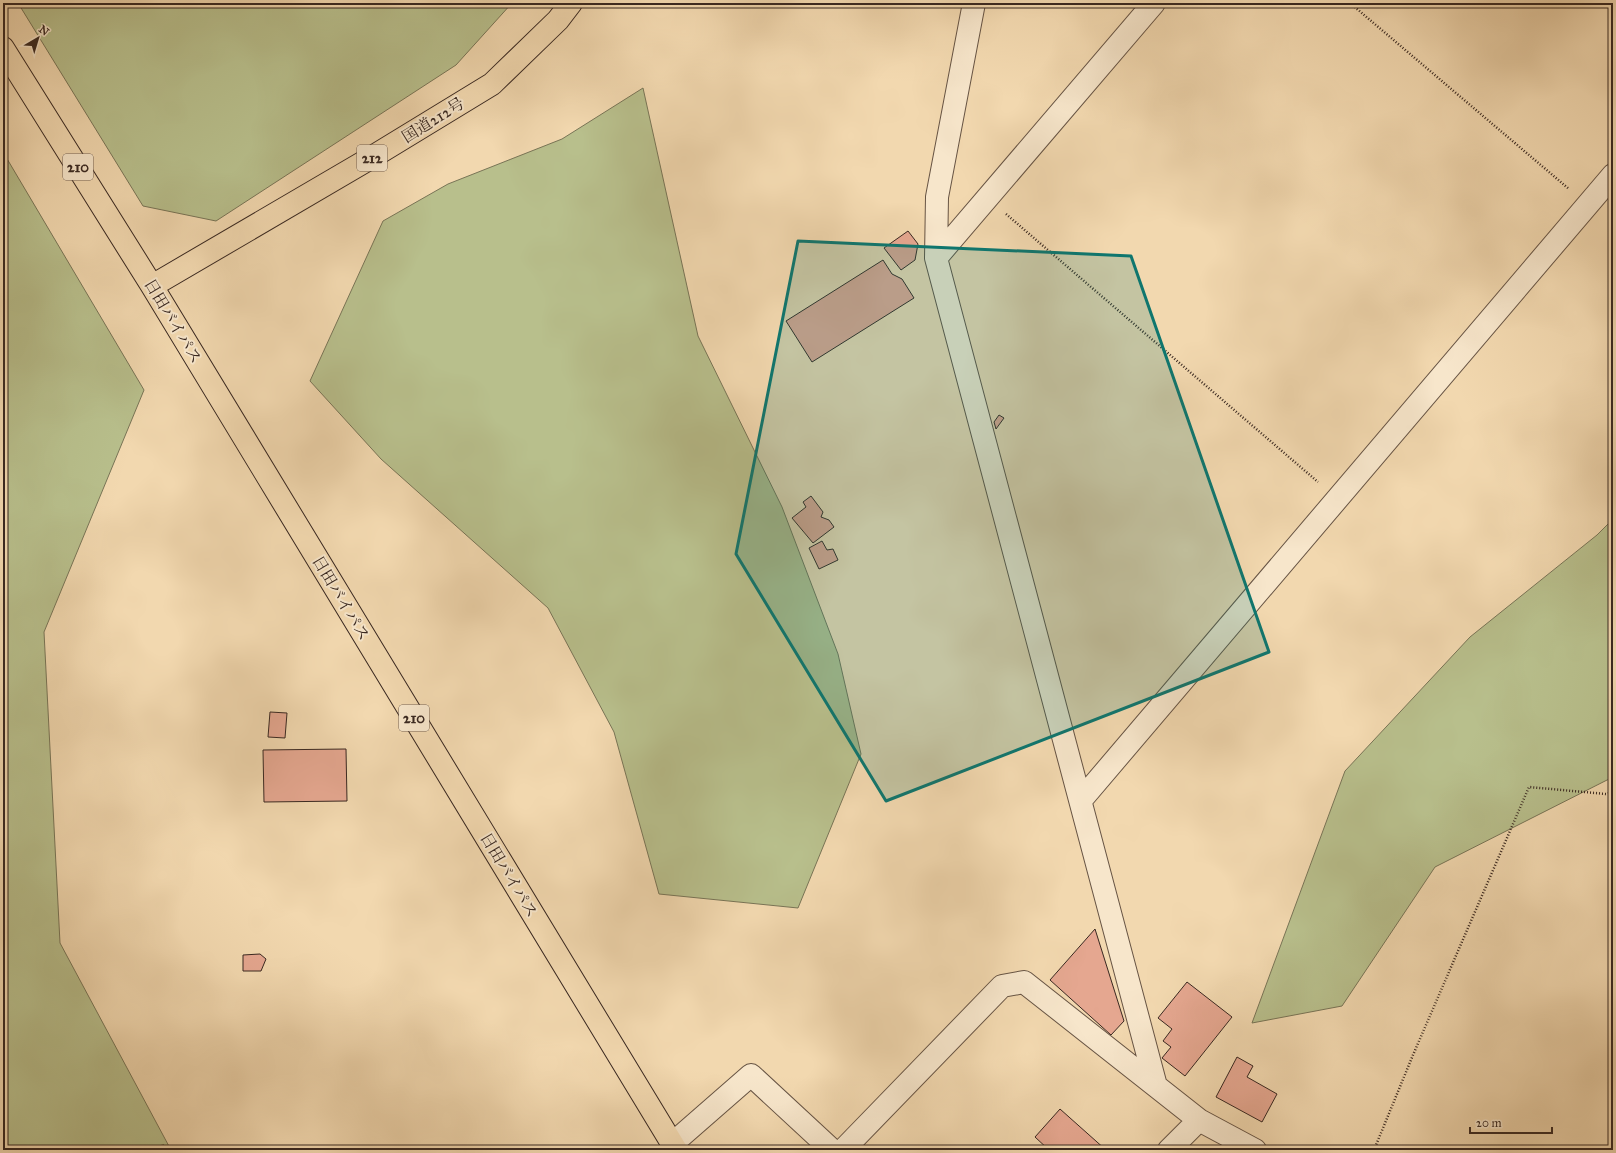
<svg xmlns="http://www.w3.org/2000/svg" width="1616" height="1153" font-family="'IM FELL Great Primer','Noto Serif JP',serif">
	<style>
		.green { fill: #b8bf8c; stroke: #787456 }
		.building { fill: #e5a790; stroke: #392821 }
		.lines { fill: none; stroke-linecap: round; stroke-linejoin: round }
		.minor-casing { stroke: #675444; stroke-width: 24 }
		.highway-casing { stroke: #392821; stroke-width: 24 }
		.path { stroke: #392821; stroke-width: 2.5; stroke-dasharray: 1 2; stroke-linecap: butt }
		.minor { stroke: #f7e6cb; stroke-width: 22 }
		.highway { stroke: #f2d8af; stroke-width: 22 }
		.marked { fill: #0f766e; fill-opacity: 0.2; stroke: #0f766e; stroke-width: 3; stroke-linejoin: round }
		.labels { text-anchor: middle; dominant-baseline: central; stroke-width: 4; stroke-linejoin: round; paint-order: stroke }
		.shield { fill: #f7e6cb; stroke: #726154; stroke-width: 1 }
		.shield-label { font-size: 15px; font-weight: bold; fill: #392821 }
		.street-label { font-size: 16px; fill: #392821; stroke: #f7e6cb }
	</style>
	<rect width="100%" height="100%" fill="#f2d8af"/>
	<filter id="stains"><feTurbulence type="fractalNoise" baseFrequency=".005" numOctaves="4"/><feColorMatrix values="0 0 0 0 .2 0 0 0 0 .09 0 0 0 0 .02 0 0 0 .5 -.17"/></filter>
	<radialGradient id="worn" r=".72"><stop offset=".6" stop-color="#630" stop-opacity="0"/><stop offset="1" stop-color="#630" stop-opacity=".3"/></radialGradient>
	<path class="green" d="M 18,3 L 512,3 L 456,65 L 216,221 L 143,206 Z
		M 643,88 L 698,336 L 782,507 L 838,654 L 861,754 L 798,908 L 659,894 L 614,732 L 548,608 L 381,459 L 310,381 L 383,221 L 448,184 L 562,139 Z
		M 3,152 L 144,390 L 44,632 L 60,943 L 171,1150 L 3,1150 Z
		M 1613,519 L 1613,777 L 1435,867 L 1342,1006 L 1252,1023 L 1345,771 L 1470,637 L 1597,535 Z"/>
	<path class="building" d="M 908,231 L 918,244 L 915,260 L 901,270 L 884,248 Z
		M 883,260 L 892,274 L 902,279 L 914,298 L 812,362 L 786,321 Z
		M 999,415 L 1004,418 L 996,429 L 994,422 Z
		M 811,496 L 823,512 L 821,517 L 829,520 L 834,527 L 813,543 L 792,518 L 806,507 L 803,502 Z
		M 822,541 L 827,550 L 833,549 L 838,560 L 819,569 L 809,548 Z
		M 270,712 L 287,713 L 285,738 L 268,737 Z
		M 346,749 L 347,801 L 264,802 L 263,750 Z
		M 1095,929 L 1124,1021 L 1111,1035 L 1050,980 Z
		M 260,954 L 266,959 L 261,971 L 243,971 L 243,955 Z
		M 1187,982 L 1232,1017 L 1185,1076 L 1162,1058 L 1171,1047 L 1163,1041 L 1172,1029 L 1158,1018 Z
		M 1237,1057 L 1253,1066 L 1247,1077 L 1277,1094 L 1262,1122 L 1216,1097 Z
		M 1060,1109 L 1106,1150 L 1049,1150 L 1035,1137 Z
		M 164,1145 L 165,1150 L 150,1150 L 150,1147 Z"/>
	<g class="lines">
		<g class="minor-casing">
			<path id="minor" d="M 974,3 L 937,197 L 936,258 L 1156,1086
				M 936,258 L 1154,3
				M 1081,800 L 1613,175
				M 672,1144 L 751,1075 L 832,1150
				M 843,1150 L 1002,986 L 1024,982 L 1199,1120 L 1255,1150
				M 1169,1150 L 1199,1120"/>
		</g>
		<g class="highway-casing">
			<path id="highway" d="M 3,48 L 152,286 L 676,1150
				M 152,286 L 369,159 L 492,84 L 558,20 L 571,3"/>
		</g>
		<path class="path" d="M 1350,3 L 1569,189
			M 1006,214 L 1318,482
			M 1374,1150 L 1413,1055 L 1529,787 L 1606,794 L 1613,792"/>
		<use href="#minor" class="minor"/>
		<use href="#highway" class="highway"/>
	</g>
	<path class="marked" d="M 798,241 L 1131,256 L 1269,652 L 886,801 L 736,554 Z"/>
	<g class="labels">
		<g class="shield">
			<rect x="357" y="145" width="30" height="26" rx="3"/>
			<rect x="63" y="154" width="30" height="26" rx="3"/>
			<rect x="399" y="705" width="30" height="26" rx="3"/>
		</g>
		<g class="shield-label">
			<text x="372" y="158">212</text>
			<text x="78" y="167">210</text>
			<text x="414" y="718">210</text>
		</g>
		<g class="street-label">
			<text transform="translate(433 120) rotate(-32)">国道212号</text>
			<text transform="translate(173 321) rotate(59)">日田バイパス</text>
			<text transform="translate(341 598) rotate(59)">日田バイパス</text>
			<text transform="translate(509 875) rotate(59)">日田バイパス</text>
		</g>
	</g>
	<rect width="1616" height="1153" fill="none" stroke="#f2d8af" stroke-width="16"/>
	<rect x="4" y="4" width="1608" height="1145" fill="none" stroke="#392821" stroke-width="2"/>
	<rect x="8" y="8" width="1600" height="1137" fill="none" stroke="#392821"/>
	<g transform="translate(38 38) rotate(38)" stroke="#f7e6cb" stroke-width="3" paint-order="stroke">
	<path d="M0-3L7 15L0 10L-7 15Z" fill="#392821"/>
	<text y="-6" font-size="11" font-weight="bold" text-anchor="middle" fill="#392821">N</text>
	</g>
	<path d="M1470 1127v6h82v-6" fill="none" stroke="#392821" stroke-width="2"/>
	<text x="1476" y="1127" font-size="12" fill="#392821" stroke="#f7e6cb" stroke-width="3" paint-order="stroke">20 m</text>
	<rect width="100%" height="100%" filter="url(#stains)"/>
	<rect width="100%" height="100%" fill="url(#worn)"/>
</svg>
